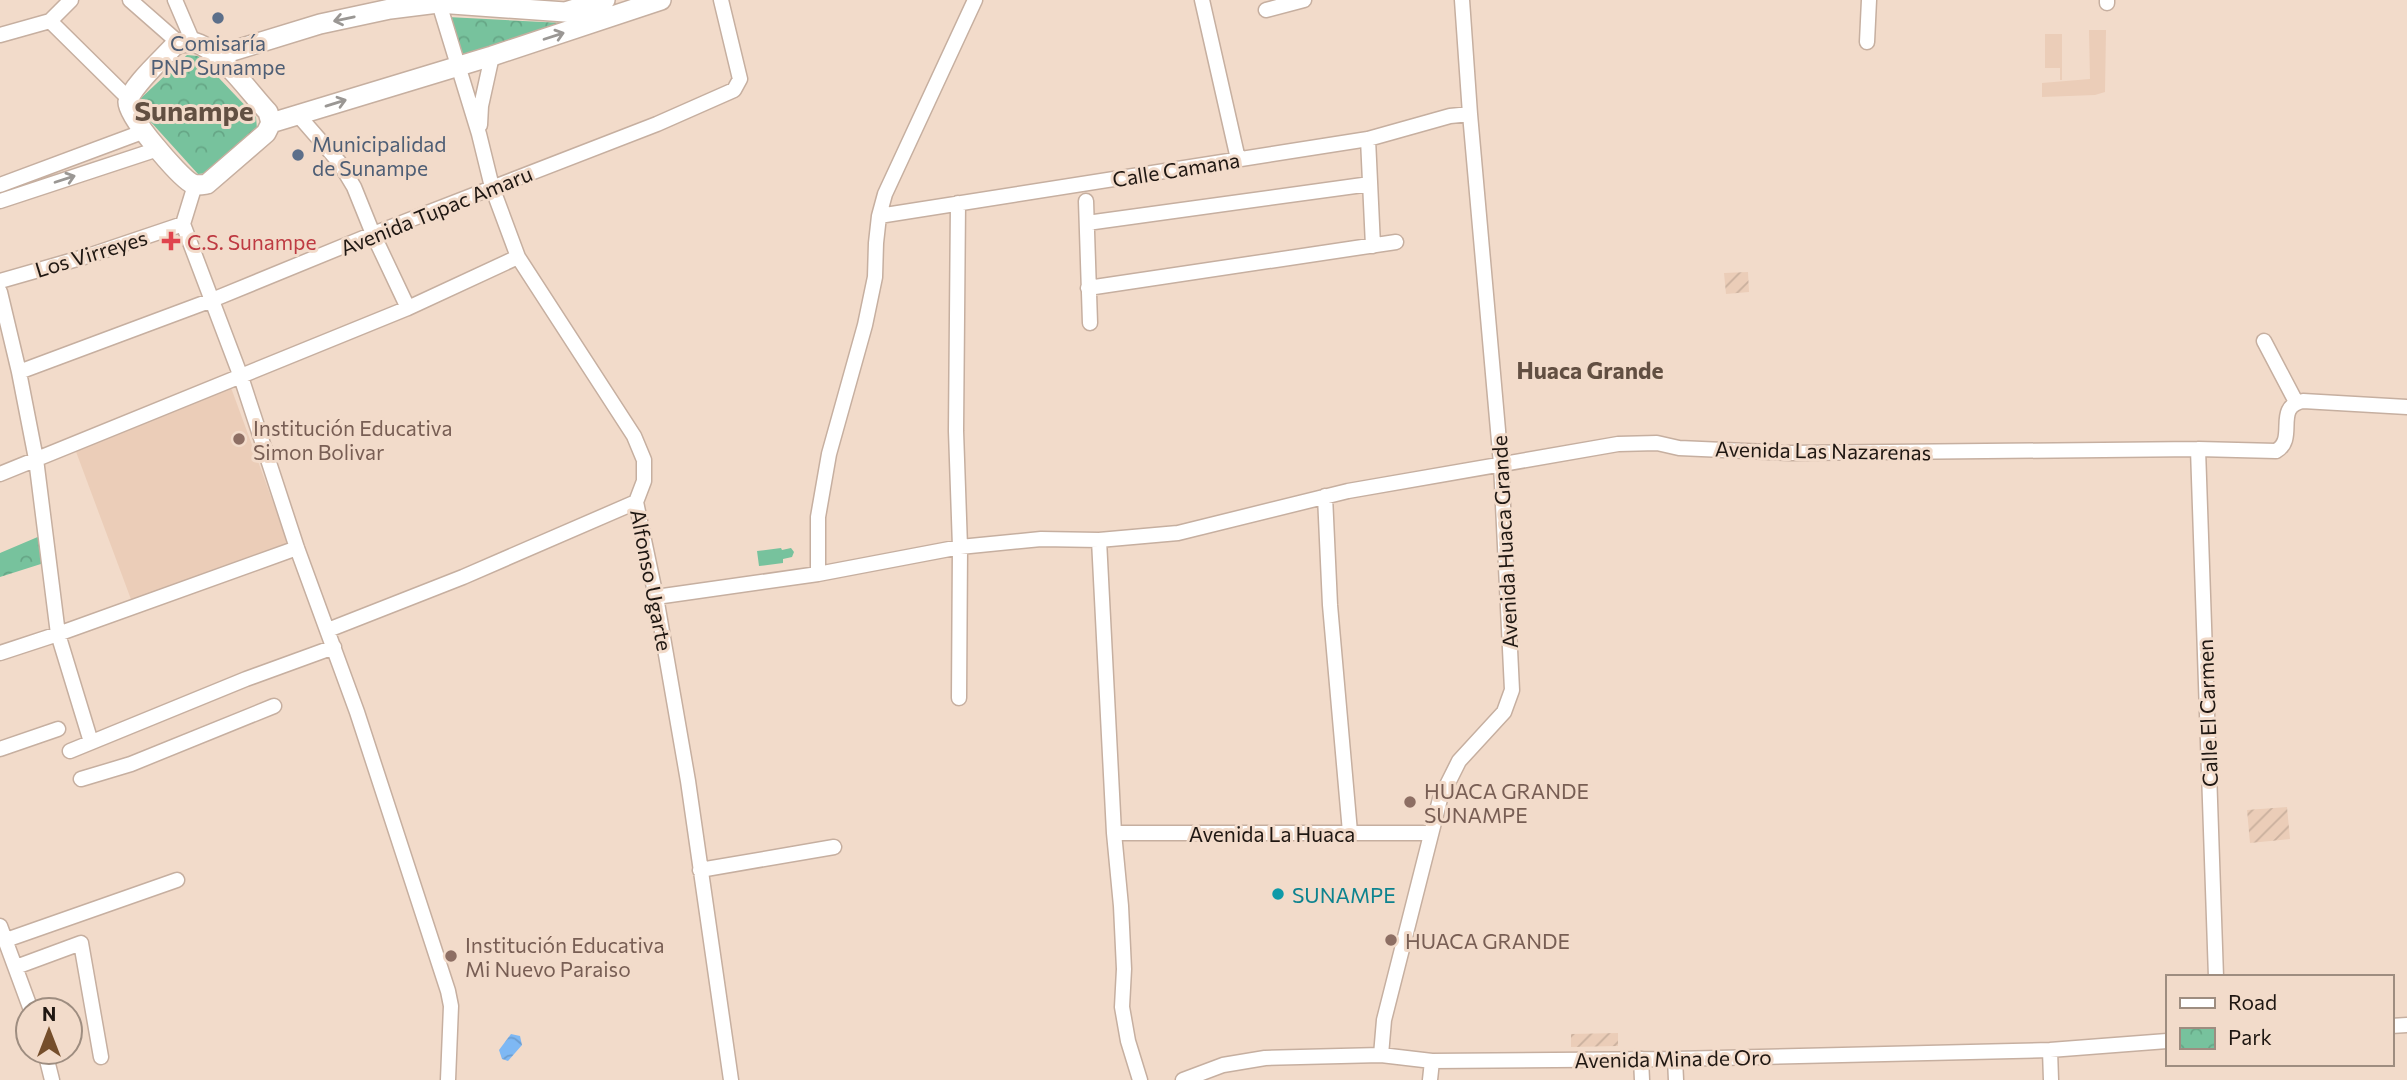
<svg xmlns="http://www.w3.org/2000/svg" width="2407" height="1080" font-family="Commissioner,sans-serif">
	<style>
		.built { fill: #ebcdb8 }
		.industrial { fill: url(#industrial-furrows) }
		.green { fill: #77c29d }
		.park { fill: url(#park-crowns) }
		.water { fill: url(#water-waves) }
		.lines { fill: none; stroke-linecap: round; stroke-linejoin: round }
		.minor-casing { stroke: #c6afa0; stroke-width: 17 }
		.major-casing { stroke: #c6afa0; stroke-width: 22 }
		.minor { stroke: #fff; stroke-width: 14 }
		.major { stroke: #fff; stroke-width: 19 }
		.oneway { stroke: #9a9794 }
		.service-dot { fill: #5c6f8a; stroke: #f2dbca; stroke-width: 2.5 }
		.health-dot { fill: #e0444e; stroke: #f2dbca; stroke-width: 2.5 }
		.education-dot { fill: #8d6e63; stroke: #f2dbca; stroke-width: 2.5 }
		.culture-dot { fill: #0f9aa8; stroke: #f2dbca; stroke-width: 2.5 }
		.labels { text-anchor: middle; dominant-baseline: central; stroke-width: 6; stroke-linejoin: round; paint-order: stroke }
		.service-label { font-size: 21px; fill: #4e5e75; stroke: #f2dbca }
		.street-label { font-size: 21px; fill: #1f1712; stroke: #f2dbca }
		.health-label { font-size: 21px; fill: #be3a42; stroke: #f2dbca; text-anchor: start }
		.education-label { font-size: 21px; fill: #785e54; stroke: #f2dbca; text-anchor: start }
		.culture-label { font-size: 21px; fill: #0d838f; stroke: #f2dbca; text-anchor: start }
		.neighbourhood-label { font-size: 23px; font-weight: bold; fill: #624f42; stroke: #f2dbca }
		.district-label { font-size: 28px; font-weight: bold; fill: #624f42; stroke: #f2dbca }
	</style>
	<defs>
		<pattern id="industrial-furrows" width="10" height="10" patternUnits="userSpaceOnUse" patternTransform="scale(1.75)"><rect width="10" height="10" fill="#ebcdb8"/><path d="M-1 1l2-2M0 10L10 0M9 11l2-2" fill="none" stroke="#c9af9d"/></pattern>
		<pattern id="park-crowns" width="20" height="18" patternUnits="userSpaceOnUse" patternTransform="scale(1.75)"><rect width="20" height="18" fill="#77c29d"/><path d="M2 6a3 3 0 1 1 6 0M12 15a3 3 0 1 1 6 0" fill="none" stroke="#66a686"/></pattern>
		<pattern id="water-waves" width="16" height="10" patternUnits="userSpaceOnUse" patternTransform="scale(1.75)"><rect width="16" height="10" fill="#7eb8f4"/><path d="M0 5q4-4 8 0t8 0" fill="none" stroke="#6c9dd0"/></pattern>
	</defs>
	<rect width="100%" height="100%" fill="#f2dbca"/>
	<path class="built" d="M 2089,30 L 2106,30 L 2105,92 L 2095,95 L 2042,97 L 2042,83 L 2090,79 Z
		M 2045,34 L 2062,34 L 2062,80 L 2060,80 L 2060,68 L 2045,68 Z
		M 230,385 L 288,543 L 132,602 L 75,449 Z"/>
	<path class="industrial" d="M 1748,272 L 1749,292 L 1726,294 L 1724,273 Z
		M 2287,807 L 2290,839 L 2250,843 L 2247,810 Z
		M 1618,1033 L 1618,1046 L 1571,1047 L 1571,1034 Z"/>
	<path class="green" d="M 781,548 L 782,550 L 791,548 L 794,552 L 792,557 L 783,559 L 783,563 L 759,566 L 757,551 Z"/>
	<path class="park" d="M 448,17 L 563,23 L 462,55 Z
		M 187,55 L 198,56 L 256,117 L 257,129 L 209,173 L 198,174 L 140,110 L 140,99 Z
		M 40,536 L 44,563 L 0,577 L 0,553 Z"/>
	<path class="water" d="M 511,1034 L 520,1036 L 522,1045 L 508,1061 L 502,1059 L 499,1050 Z"/>
	<g class="lines">
		<g class="minor-casing">
			<path id="minor" d="M 130,0 L 179,43
				M 175,0 L 193,42
				M 438,0 L 479,134 L 492,187 L 518,257 L 634,436 L 644,460 L 644,481 L 636,502 L 656,597 L 688,781 L 731,1080
				M 1202,0 L 1238,159
				M 2107,0 L 2107,3
				M 1266,10 L 1304,0
				M 50,21 L 129,99
				M 0,35 L 50,21 L 71,0
				M 1867,42 L 1869,0
				M 298,115 L 339,162 L 354,187 L 373,234 L 408,308
				M 480,125 L 481,106 L 492,56
				M 1368,139 L 1373,246
				M 0,185 L 145,131
				M 195,185 L 183,224 L 241,377 L 297,548 L 357,712 L 448,991 L 451,1006 L 448,1080
				M 0,201 L 158,149
				M 1086,201 L 1090,323
				M 958,203 L 956,431 L 960,547 L 959,698
				M 879,216 L 1368,139 L 1450,116 L 1470,114
				M 1087,223 L 1370,184
				M 0,281 L 91,255 L 183,224
				M 1088,288 L 1396,242
				M 0,292 L 19,372 L 36,459 L 58,634 L 91,742
				M 2264,341 L 2296,402
				M 19,372 L 212,300 L 373,234 L 657,124 L 734,90 L 740,79 L 721,0
				M 2198,449 L 2216,977
				M 0,474 L 408,308 L 518,257
				M 1325,496 L 1330,605 L 1350,832
				M 1099,540 L 1114,833 L 1121,906 L 1124,969 L 1122,1007 L 1128,1041 L 1140,1080
				M 818,574 L 818,517 L 829,454 L 865,325 L 875,277 L 876,243 L 879,216 L 885,194 L 975,0
				M 656,597 L 818,574 L 960,547 L 1041,539 L 1099,540 L 1178,533 L 1348,491 L 1618,444 L 1657,443 L 1679,448 L 1790,453 L 2198,449 L 2276,451 C 2298,439 2273,407 2303,401 L 2407,407
				M 328,630 L 463,577 L 636,502
				M 0,653 L 58,634 L 297,548
				M 0,749 L 58,729
				M 70,751 L 246,679 L 334,647
				M 81,779 L 131,764 L 274,706
				M 1114,833 L 1431,833
				M 700,870 L 834,847
				M 0,926 L 31,1010
				M 6,940 L 177,880
				M 16,967 L 81,943 L 101,1057
				M 2391,1026 L 2407,1025
				M 2050,1050 L 2051,1080
				M 45,1052 L 52,1080
				M 1381,1055 L 1384,1020 L 1440,799 L 1459,761 L 1504,712 L 1512,690 L 1501,464 L 1470,114 L 1462,0
				M 1641,1059 L 1642,1080
				M 1675,1059 L 1676,1080
				M 1183,1080 L 1223,1065 L 1265,1058 L 1381,1055 L 1432,1061 L 1675,1059 L 2050,1050 L 2167,1041
				M 1430,1080 L 1432,1061"/>
		</g>
		<g class="major-casing">
			<path id="major" d="M 193,42 C 219,48 249,92 268,112 L 271,123 L 266,133 L 207,184 C 201,185 196,186 191,183 C 178,175 126,115 128,102 C 131,87 162,59 173,47 L 179,43 Z
				M 216,56 L 320,24 L 390,9 L 438,3 L 565,12 L 605,0
				M 271,123 L 492,56 L 661,0"/>
		</g>
		<use href="#minor" class="minor"/>
		<use href="#major" class="major"/>
	</g>
	<defs><path id="oneway-shaft" d="M-6 0H5M1.5-3L5.5 0L1.5 3" fill="none" stroke-width="1.6" stroke-linecap="round" stroke-linejoin="round" transform="scale(1.75)"/></defs>
	<g class="oneway">
		<use href="#oneway-shaft" transform="translate(344 19) rotate(168)"/>
		<use href="#oneway-shaft" transform="translate(554 36) rotate(-18)"/>
		<use href="#oneway-shaft" transform="translate(336 103) rotate(-17)"/>
		<use href="#oneway-shaft" transform="translate(65 179) rotate(-18)"/>
	</g>
	<g class="service-dot">
		<circle cx="218" cy="18" r="7"/>
		<circle cx="298" cy="155" r="7"/>
	</g>
	<path class="health-dot" d="M167.5 230.5h7v7h7v7h-7v7h-7v-7h-7v-7h7z"/>
	<g class="education-dot">
		<circle cx="239" cy="439" r="7"/>
		<circle cx="1410" cy="802" r="7"/>
		<circle cx="1391" cy="940" r="7"/>
		<circle cx="451" cy="956" r="7"/>
	</g>
	<circle class="culture-dot" cx="1278" cy="894" r="7"/>
	<g class="labels">
		<g class="service-label">
			<text x="218" y="42">Comisaría<tspan x="218" dy="24">PNP Sunampe</tspan></text>
			<text x="312" y="143" text-anchor="start">Municipalidad<tspan x="312" dy="24">de Sunampe</tspan></text>
		</g>
		<g class="street-label">
			<text transform="translate(1176 169) rotate(-9)">Calle Camana</text>
			<text transform="translate(436 210) rotate(-22)">Avenida Tupac Amaru</text>
			<text transform="translate(91 253) rotate(-17)">Los Virreyes</text>
			<text transform="translate(1823 450) rotate(1)">Avenida Las Nazarenas</text>
			<text transform="translate(1504 542) rotate(-93)">Avenida Huaca Grande</text>
			<text transform="translate(652 580) rotate(79)">Alfonso Ugarte</text>
			<text transform="translate(2207 713) rotate(-92)">Calle El Carmen</text>
			<text x="1272" y="833">Avenida La Huaca</text>
			<text transform="translate(1673 1058) rotate(-1)">Avenida Mina de Oro</text>
		</g>
		<g class="health-label">
			<text x="187" y="241">C.S. Sunampe</text>
		</g>
		<g class="education-label">
			<text x="253" y="427">Institución Educativa<tspan x="253" dy="24">Simon Bolivar</tspan></text>
			<text x="1424" y="790">HUACA GRANDE<tspan x="1424" dy="24">SUNAMPE</tspan></text>
			<text x="1405" y="940">HUACA GRANDE</text>
			<text x="465" y="944">Institución Educativa<tspan x="465" dy="24">Mi Nuevo Paraiso</tspan></text>
		</g>
		<g class="culture-label">
			<text x="1292" y="894">SUNAMPE</text>
		</g>
		<g class="neighbourhood-label">
			<text x="1590" y="370">Huaca Grande</text>
		</g>
		<g class="district-label">
			<text x="194" y="110">Sunampe</text>
		</g>
	</g>
	<rect x="2166" y="975" width="228" height="91" fill="#f2dbca" stroke="#9e8d80" stroke-width="2"/>
	<rect x="2180" y="998" width="35" height="10" fill="#ffffff" stroke="#9e8d80" stroke-width="2"/>
	<text x="2228" y="1010" font-size="21" fill="#1f1712">Road</text>
	<rect x="2180" y="1028" width="35" height="21" fill="url(#park-crowns)" stroke="#9e8d80" stroke-width="2"/>
	<text x="2228" y="1045" font-size="21" fill="#1f1712">Park</text>
	<g transform="translate(49 1031)"><circle r="33" fill="#f2dbca" stroke="#9e8d80" stroke-width="2"/>
	<path d="M0-5L12 26L0 18L-12 26Z" fill="#754e2b"/>
	<text y="-10" font-size="19" font-weight="bold" text-anchor="middle" fill="#1f1712">N</text>
	</g>
</svg>
